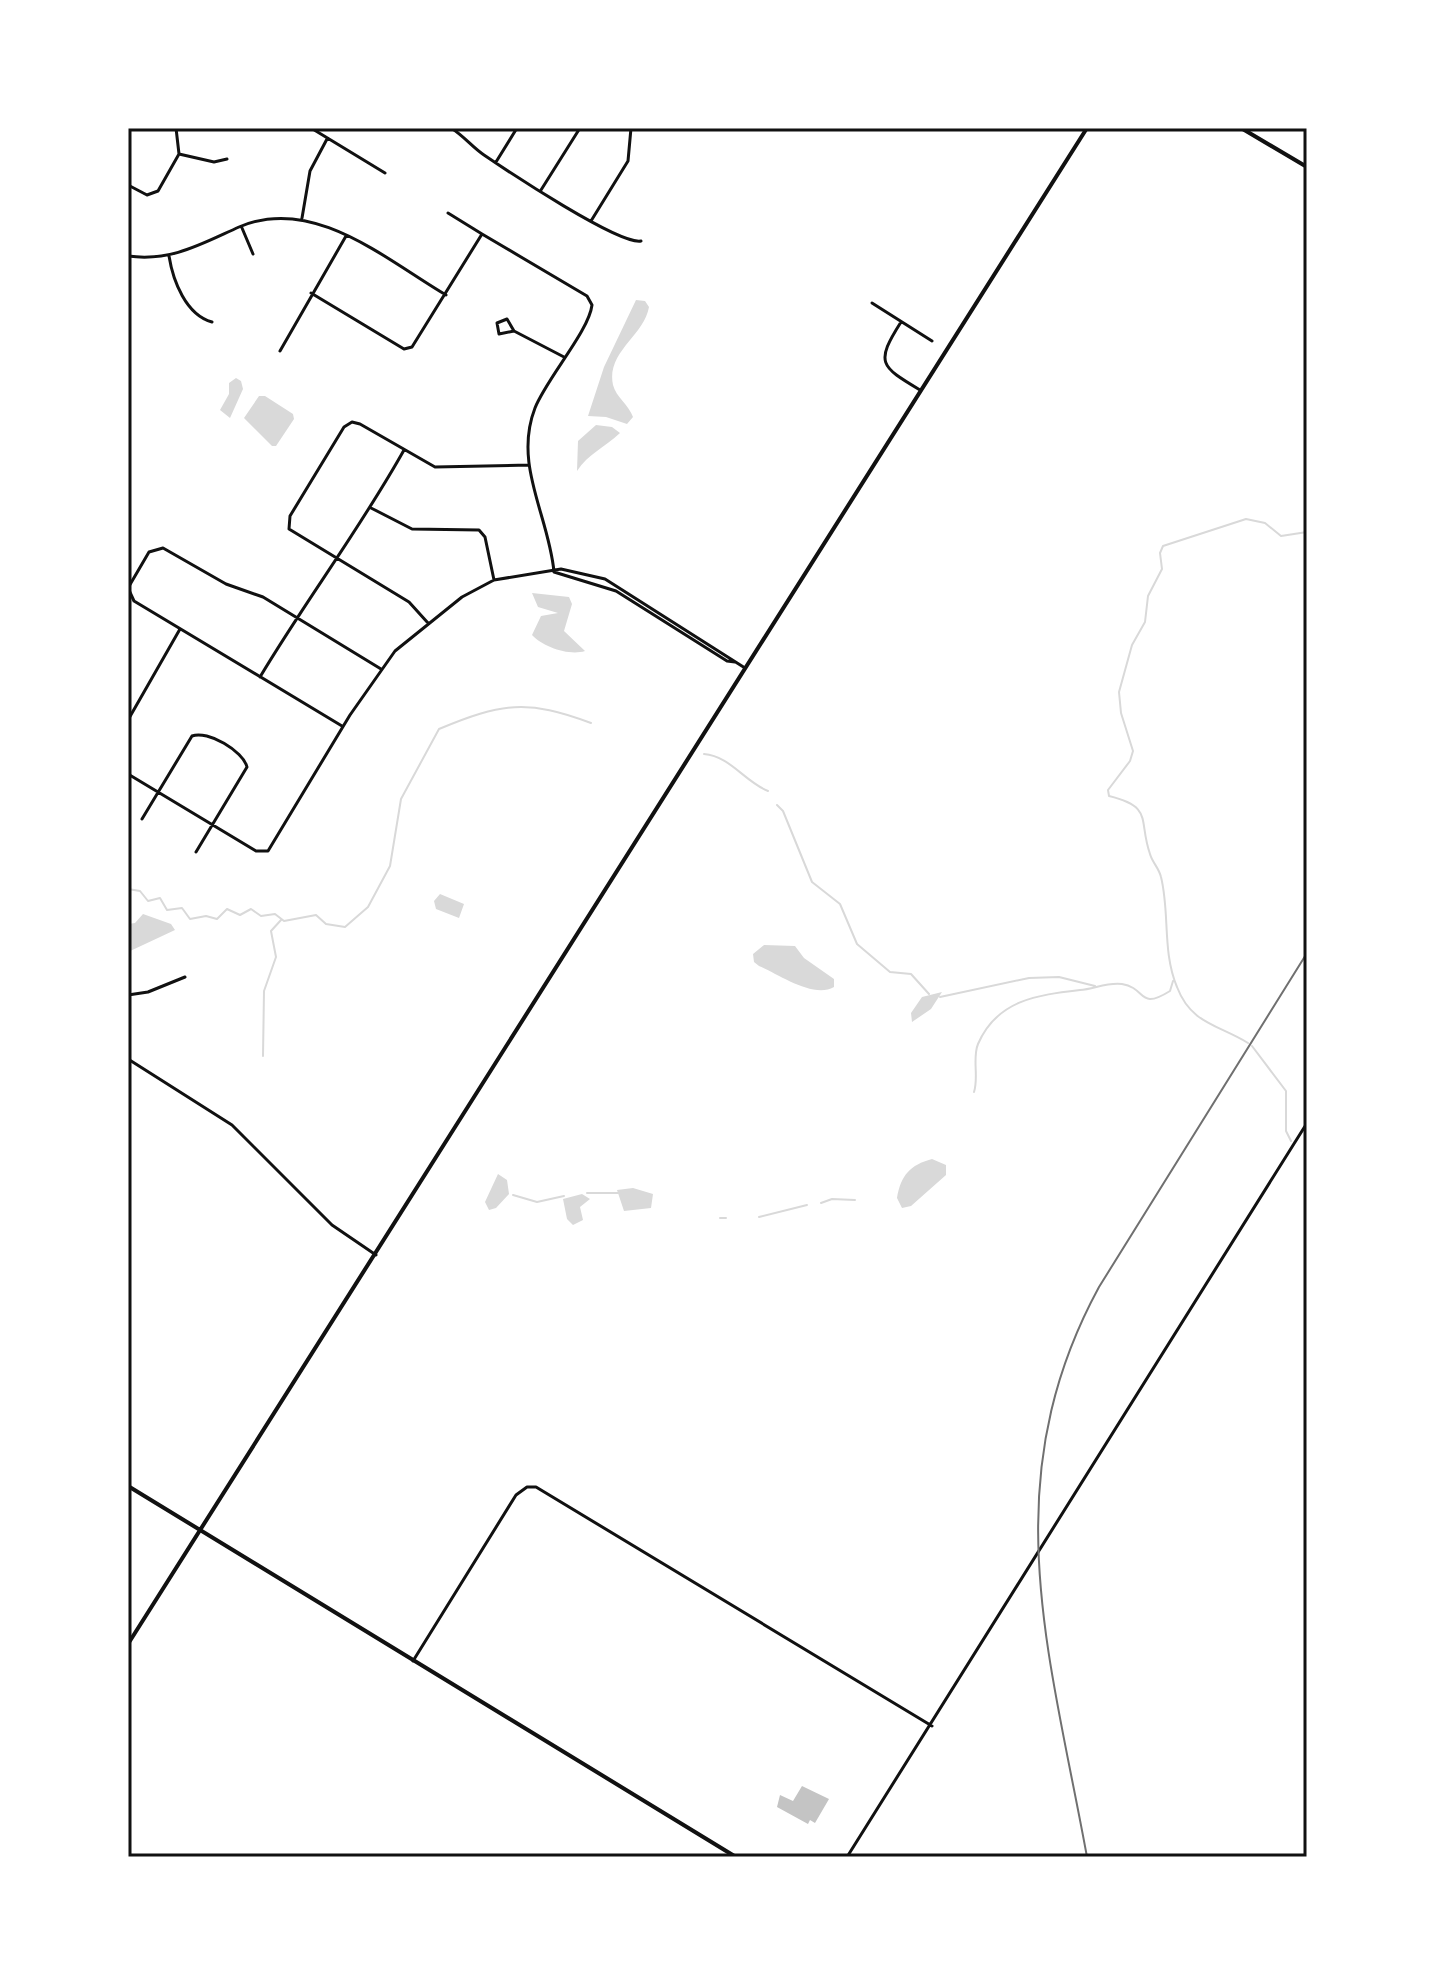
<svg xmlns="http://www.w3.org/2000/svg" width="1435" height="1985" font-family="Barlow,sans-serif">
	<style>
		.water { fill: #d9d9d9 }
		.lines { fill: none; stroke-linecap: round; stroke-linejoin: round }
		.stream { stroke: #d9d9d9; stroke-width: 2 }
		.building { fill: #c4c4c4 }
		.minor { stroke: #111; stroke-width: 3 }
		.secondary { stroke: #111; stroke-width: 4 }
		.rail { stroke: #707070; stroke-width: 2 }
		.neatline { fill: none; stroke: #111; stroke-width: 3 }
	</style>
	<rect width="100%" height="100%" fill="#fff"/>
	<path class="water" d="M 636,300 L 645,301 L 649,307 C 644,336 606,352 613,385 C 616,397 629,405 633,417 L 627,424 L 606,417 L 588,416 L 604,367 Z
		M 236,378 L 241,381 L 243,389 L 230,418 L 220,410 L 229,394 L 229,383 Z
		M 259,396 L 265,396 L 293,414 L 294,419 L 276,446 L 272,446 L 244,418 Z
		M 596,425 L 612,427 L 620,433 C 605,447 588,454 577,471 L 578,441 Z
		M 532,593 L 569,597 L 572,604 L 564,631 L 585,651 C 569,656 543,647 532,635 L 541,616 L 558,613 L 538,607 Z
		M 440,894 L 464,904 L 459,918 L 436,909 L 434,901 Z
		M 143,914 L 171,924 L 175,930 L 128,952 L 128,924 L 135,923 Z
		M 764,945 L 795,946 L 804,958 L 834,979 L 834,987 C 813,999 778,974 759,966 L 754,962 L 753,954 Z
		M 942,992 L 931,1009 L 912,1022 L 911,1013 L 922,997 Z
		M 932,1159 L 946,1165 L 946,1175 L 911,1206 L 902,1208 L 897,1198 C 901,1175 910,1165 932,1159 Z
		M 498,1174 L 507,1180 L 509,1194 L 496,1208 L 489,1210 L 485,1202 Z
		M 633,1188 L 653,1194 L 651,1208 L 624,1211 L 617,1190 Z
		M 582,1194 L 590,1199 L 580,1207 L 583,1220 L 573,1225 L 567,1219 L 563,1199 Z"/>
	<g class="lines">
		<path class="stream" d="M 704,754 C 730,756 745,782 768,791
			M 777,805 L 783,811 L 812,882 L 840,904 L 857,944 L 890,972 L 911,974 L 929,994
			M 128,889 L 140,891 L 148,901 L 160,898 L 167,910 L 182,908 L 190,919 L 206,916 L 217,919 L 227,909 L 240,915 L 251,909 L 261,916 L 275,914 L 284,921 L 316,915 L 326,924 L 345,927 L 368,907 L 390,866 L 401,799 L 439,729 C 501,703 528,699 591,723
			M 940,997 L 1029,978 L 1059,977 L 1095,986
			M 1248,1043 C 1219,1025 1191,1024 1177,987 C 1162,951 1170,913 1161,877 C 1159,868 1152,862 1150,854 C 1138,820 1154,807 1109,796 L 1108,790 L 1130,761 L 1133,751 L 1121,713 L 1119,692 L 1132,645 L 1145,622 L 1148,596 L 1162,569 L 1160,553 L 1163,546 L 1246,519 L 1265,523 L 1281,536 L 1307,532
			M 1252,1046 L 1286,1091 L 1286,1131 L 1291,1141
			M 263,1056 L 264,991 L 276,957 L 271,931 L 281,920
			M 974,1092 C 979,1077 972,1058 978,1044 C 997,1000 1037,995 1080,990 C 1094,989 1107,982 1122,984 C 1147,988 1138,1011 1170,991 L 1173,981
			M 587,1193 L 618,1193
			M 513,1195 L 537,1202 L 564,1196
			M 821,1203 L 832,1199 L 855,1200
			M 759,1217 L 807,1205
			M 720,1218 L 726,1218"/>
	</g>
	<path class="building" d="M 802,1786 L 829,1799 L 815,1823 L 810,1820 L 808,1824 L 777,1807 L 780,1795 L 793,1801 Z"/>
	<g class="lines">
		<path class="minor" d="M 311,128 L 385,173
			M 451,128 C 464,136 472,147 484,155 C 509,172 619,245 641,241
			M 179,154 L 214,162 L 227,159
			M 496,162 L 517,128
			M 128,185 L 147,195 L 158,191 L 179,154 L 176,128
			M 541,190 L 580,128
			M 302,218 L 310,171 L 327,139
			M 591,221 L 628,161 L 631,128
			M 242,228 L 253,254
			M 482,234 L 587,296 L 592,305 C 589,331 547,378 535,408 C 513,465 549,516 554,572
			M 128,256 C 171,262 201,244 239,227 C 313,195 385,259 446,295
			M 169,256 C 173,281 186,315 212,322
			M 311,293 L 404,349 L 412,347 L 482,234 L 448,213
			M 872,303 L 932,341
			M 901,322 C 875,363 880,366 920,390
			M 514,331 L 507,319 L 497,323 L 499,334 L 514,331 L 564,357
			M 280,351 L 346,236
			M 371,508 L 412,529 L 479,530 L 485,537 L 494,580
			M 554,572 L 616,591 L 727,661 L 735,662
			M 428,623 L 409,602 L 289,529 L 290,516 L 344,427 L 352,422 L 360,424 L 435,467 L 529,465
			M 260,677 C 306,600 360,529 404,450
			M 128,720 L 180,629
			M 342,726 L 134,601 L 128,588 L 149,552 L 163,548 L 226,584 L 263,597 L 381,669
			M 128,774 L 256,851 L 268,851 L 350,715 L 395,651 L 462,597 L 494,580 L 561,569 L 605,579 L 745,668
			M 142,819 L 192,736 C 208,730 243,751 247,767 L 196,852
			M 128,995 L 148,992 L 185,977
			M 128,1059 L 232,1125 L 332,1225 L 376,1255
			M 413,1661 L 516,1495 L 527,1487 L 536,1487 L 932,1726
			M 847,1857 L 1307,1123"/>
		<path class="secondary" d="M 1241,128 L 1307,167
			M 128,1486 L 736,1857
			M 128,1644 L 1087,128"/>
		<path class="rail" d="M 1087,1857 C 1050,1654 993,1482 1099,1287 L 1307,953"/>
	</g>
	<rect width="1435" height="1985" fill="none" stroke="#ffffff" stroke-width="260"/>
	<rect x="130" y="130" width="1175" height="1725" class="neatline"/>
</svg>
